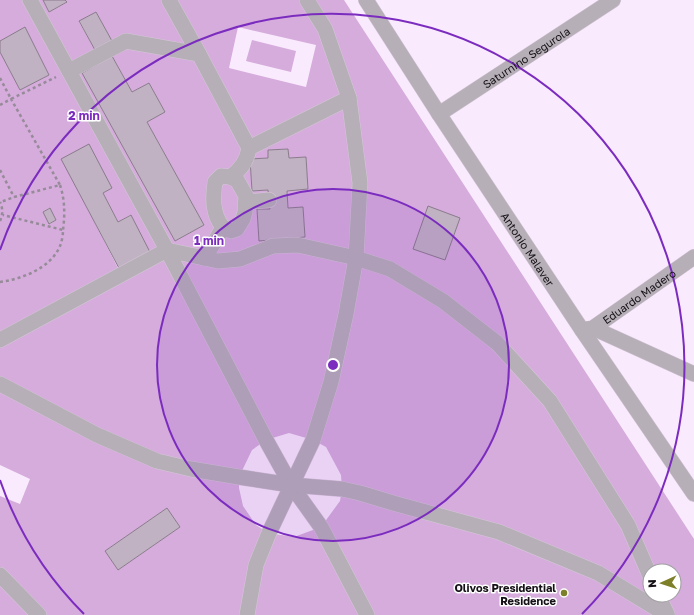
<svg xmlns="http://www.w3.org/2000/svg" width="694" height="615" font-family="'Golos Text',sans-serif">
	<style>
		.green { fill: #d5acdc; fill-rule: evenodd }
		.building { fill: #c0b1c3; stroke: #8a7b8c }
		.lines { fill: none; stroke-linecap: round; stroke-linejoin: round }
		.minor-casing { stroke: #d5c7d8; stroke-width: 16 }
		.path { stroke: #968b98; stroke-width: 2.5; stroke-dasharray: 3 3; stroke-linecap: butt }
		.minor { stroke: #b6afb7; stroke-width: 15 }
		.ring { fill: none; stroke: #7b2cbf; stroke-width: 2 }
		.poi-dot { fill: #7d7f29; stroke: #fff; stroke-width: 1.5 }
		.labels { text-anchor: middle; dominant-baseline: central; stroke-width: 3; stroke-linejoin: round; paint-order: stroke }
		.street-label { font-size: 11px; fill: #151016; stroke: #fff }
		.poi-label { font-size: 11px; font-weight: bold; fill: #151016; stroke: #fff; text-anchor: end }
		.centre { fill: #7b2cbf; stroke: #fff; stroke-width: 2 }
		.ring-label { font-size: 12px; text-anchor: middle; font-weight: bold; fill: #7b2cbf; stroke: #fff; stroke-width: 3; stroke-linejoin: round; paint-order: stroke }
	</style>
	<rect width="100%" height="100%" fill="#faeafd"/>
	<path class="green" d="M 0,0 L 43,0 L 49,12 L 66,3 L 65,0 L 344,0 L 694,539 L 694,615 L 0,615 L 0,496 L 20,504 L 30,479 L 0,465 L 0,52 L 20,90 L 49,75 L 25,28 L 0,41 ZM 96,12 L 112,41 L 95,50 L 79,22 ZM 238,27 L 316,45 L 306,87 L 229,68 ZM 112,56 L 132,92 L 149,83 L 165,112 L 147,122 L 204,225 L 175,241 L 82,73 ZM 288,149 L 289,158 L 306,157 L 308,189 L 287,191 L 288,208 L 303,207 L 305,237 L 259,240 L 257,210 L 270,209 L 268,190 L 252,191 L 250,159 L 268,158 L 268,150 ZM 62,159 L 112,188 L 103,193 L 118,222 L 130,215 L 120,272 ZM 49,208 L 56,220 L 50,224 L 43,212 ZM 289,433 L 313,440 L 326,447 L 341,475 L 342,489 L 340,501 L 321,527 L 294,537 L 269,533 L 256,525 L 243,506 L 239,488 L 239,477 L 252,450 L 266,440 ZM 167,508 L 180,527 L 118,570 L 105,551 ZM 650,571 L 674,571 L 674,595 L 650,595 Z
		M 252,40 L 296,51 L 291,72 L 246,61 Z"/>
	<path class="building" d="M 43,0 L 65,0 L 67,2 L 49,12 Z
		M 96,12 L 112,41 L 95,50 L 79,21 Z
		M 25,27 L 49,75 L 20,90 L 0,52 L 0,41 Z
		M 112,56 L 132,92 L 149,83 L 165,112 L 147,122 L 204,225 L 175,241 L 82,73 Z
		M 89,144 L 112,188 L 103,193 L 118,222 L 131,215 L 152,256 L 121,272 L 61,159 Z
		M 288,149 L 289,158 L 306,157 L 308,189 L 287,191 L 288,208 L 303,207 L 305,237 L 259,241 L 257,209 L 270,209 L 268,190 L 252,191 L 250,159 L 268,158 L 268,150 Z
		M 428,206 L 460,218 L 445,260 L 413,249 Z
		M 50,208 L 56,220 L 49,224 L 43,212 Z
		M 167,508 L 180,527 L 118,570 L 105,551 Z"/>
	<g class="lines">
		<g class="minor-casing">
			<g id="minor">
				<path d="M 30,0 L 167,250 L 266,440 L 291,485 L 321,527 L 367,615"/>
				<path d="M 169,0 L 199,54"/>
				<path id="s1" d="M 366,0 L 439,114 L 582,330 L 694,494"/>
				<path d="M 69,71 L 126,41 L 199,54 L 249,148"/>
				<path id="s2" d="M 439,114 L 613,0"/>
				<path d="M 221,176 L 230,177 L 237,180 L 246,196 L 245,212 L 243,219 L 237,229 L 231,231 C 228,230 224,228 222,226 C 212,213 213,197 215,182 Z"/>
				<path d="M 230,177 C 241,170 247,161 249,148 L 349,98"/>
				<path d="M 246,202 L 269,200"/>
				<path d="M 204,258 L 214,243 L 223,227"/>
				<path d="M 593,328 L 694,374"/>
				<path id="s3" d="M 582,330 L 593,328 L 694,257"/>
				<path d="M 0,340 L 167,250 L 218,261 L 240,259 L 273,246 L 298,245 L 356,258 L 390,269 L 443,301 L 497,343 L 550,401 L 628,525 L 650,576"/>
				<path d="M 0,384 L 97,435 L 157,461 L 191,469 L 239,477 L 291,485 L 342,489 L 360,493 L 393,503 L 499,532 L 598,573 L 667,615"/>
				<path d="M 0,575 L 39,615"/>
				<path d="M 658,595 L 667,614"/>
				<path d="M 247,615 L 256,565 L 269,533 L 313,440 L 331,382 L 346,314 L 356,258 L 360,183 L 349,98 L 325,29 L 307,0"/>
			</g>
		</g>
		<path class="path" d="M 0,78 L 11,99 L 56,77
			M 0,105 L 11,99 L 60,185 L 14,197 L 1,202
			M 0,170 L 14,197
			M 60,185 C 65,200 65,215 63,230
			M 0,221 C 3,214 3,209 0,202
			M 0,282 C 22,279 51,268 60,246 C 62,241 63,235 63,230 L 3,215"/>
		<use href="#minor" class="minor"/>
	</g>
	<circle cx="333" cy="365" r="176" fill="#7b2cbf" fill-opacity=".12"/>
	<g class="ring">
		<circle cx="333" cy="365" r="176"/>
		<path d="M84 614A352 352 0 0 1 0 480M0 250A352 352 0 1 1 582 614"/>
	</g>
	<circle class="poi-dot" cx="564" cy="593" r="4"/>
	<g class="labels">
		<g class="street-label">
			<text stroke="none"><textPath href="#s2" startOffset="104">Saturnino Segurola</textPath></text>
			<text stroke="none"><textPath href="#s1" startOffset="297">Antonio Malaver</textPath></text>
			<text stroke="none"><textPath href="#s3" startOffset="67">Eduardo Madero</textPath></text>
		</g>
		<g class="poi-label">
			<text x="556" y="587">Olivos Presidential<tspan x="556" dy="13">Residence</tspan></text>
		</g>
	</g>
	<circle cx="333" cy="365" r="6" class="centre"/>
	<g class="ring-label">
		<text x="84" y="120">2 min</text>
		<text x="209" y="245">1 min</text>
	</g>
	<g transform="translate(662 583) rotate(267)"><circle r="19" fill="#ffffff" stroke="#a19fa2"/>
	<path d="M0-3L7 15L0 10L-7 15Z" fill="#7d7f29"/>
	<text y="-6" font-size="11" font-weight="bold" text-anchor="middle" fill="#151016">N</text>
	</g>
</svg>
